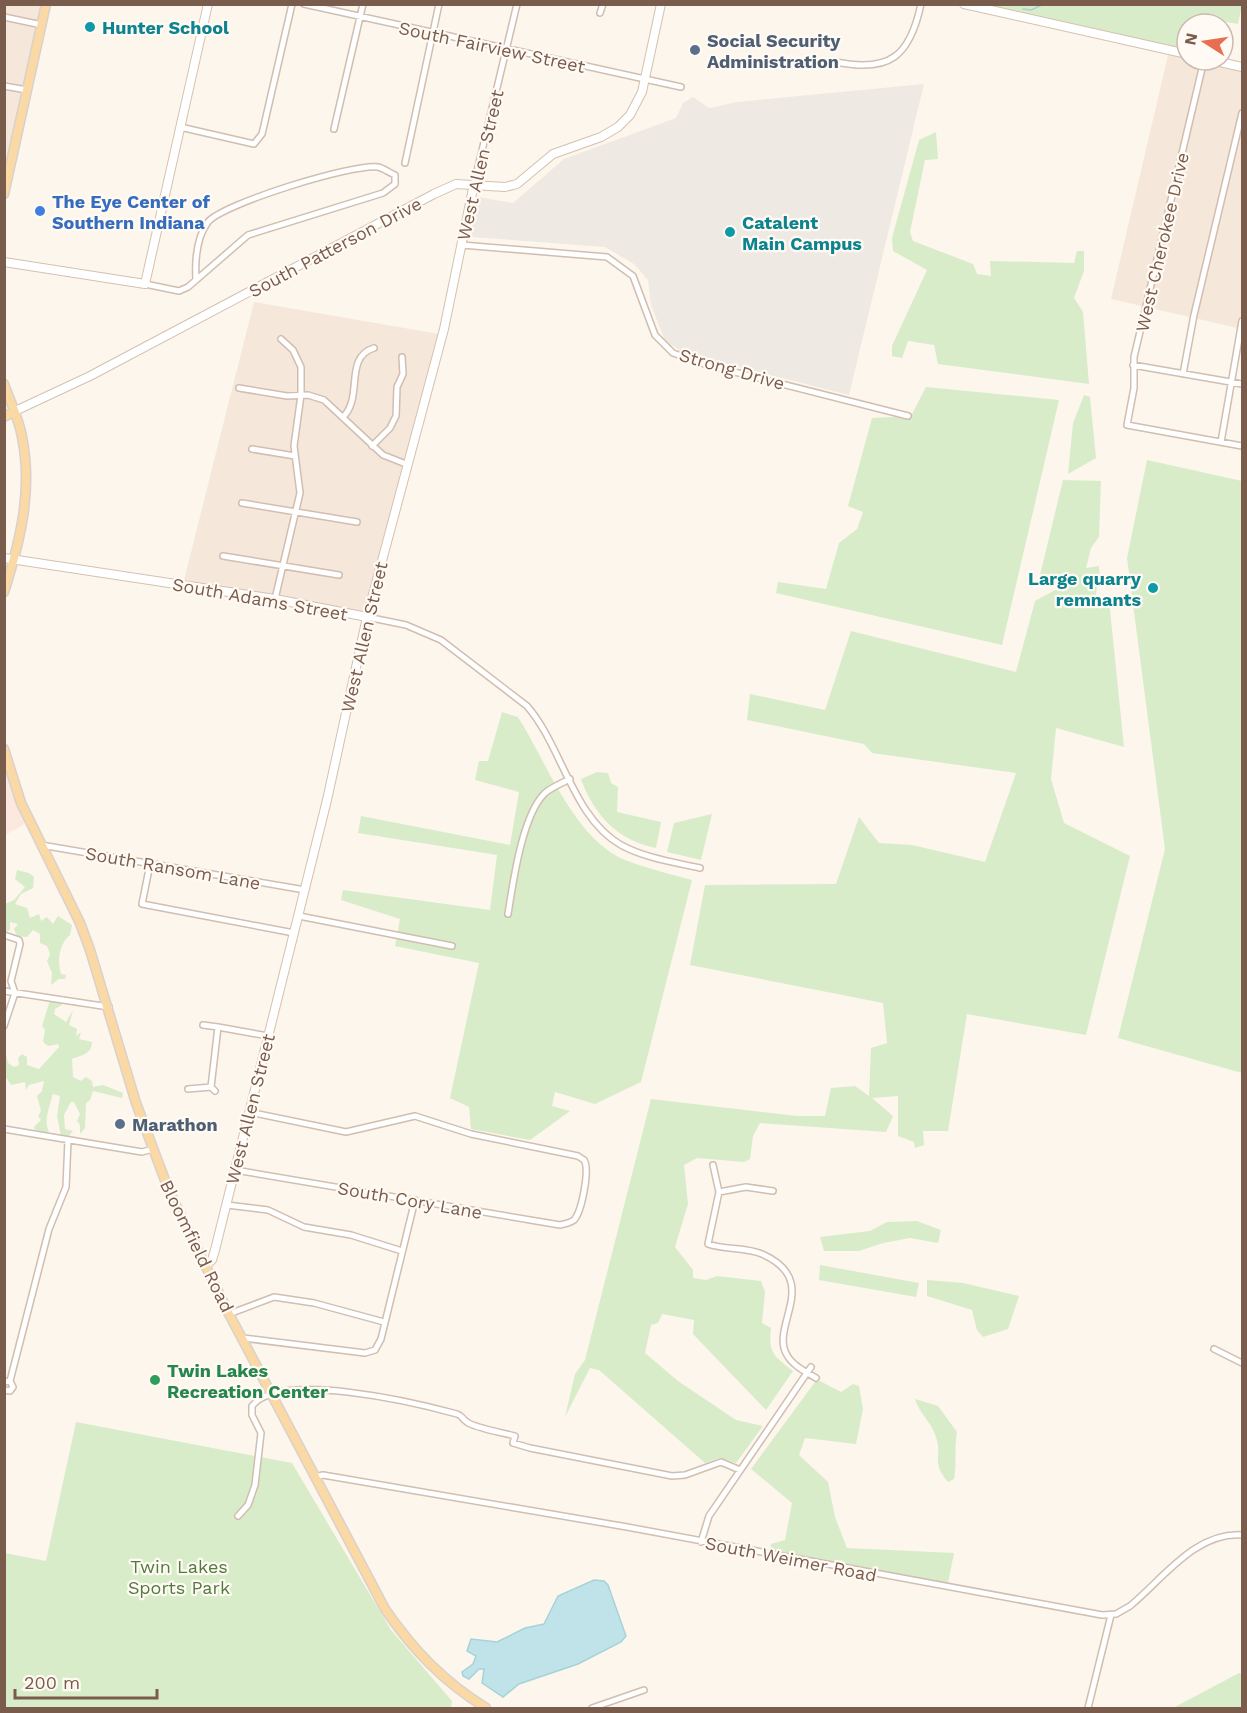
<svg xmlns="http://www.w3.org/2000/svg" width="1247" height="1713" font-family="'Work Sans',sans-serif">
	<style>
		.residential { fill: #f5e8da }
		.commercial { fill: #fde8e0 }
		.industrial { fill: #efe9e4 }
		.green { fill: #d8ecc9 }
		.water { fill: #bfe3e8; stroke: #a5d3da; stroke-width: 1.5 }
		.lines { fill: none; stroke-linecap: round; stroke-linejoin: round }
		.stream { stroke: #a5d3da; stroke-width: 1.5 }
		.street-casing { stroke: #d1beb0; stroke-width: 8 }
		.secondary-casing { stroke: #d6c0b0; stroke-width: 10 }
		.primary-casing { stroke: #dad1cd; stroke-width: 11 }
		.street { stroke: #fff; stroke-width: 5 }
		.secondary { stroke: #fff; stroke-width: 8 }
		.primary { stroke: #fbd9a5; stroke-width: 8 }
		.culture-dot { fill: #0f9aa8; stroke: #fffaf3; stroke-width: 2 }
		.service-dot { fill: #5c6f8a; stroke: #fffaf3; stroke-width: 2 }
		.shop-dot { fill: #3f7fe0; stroke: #fffaf3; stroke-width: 2 }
		.leisure-dot { fill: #2e9e5b; stroke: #fffaf3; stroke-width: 2 }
		.labels { text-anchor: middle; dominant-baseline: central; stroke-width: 4.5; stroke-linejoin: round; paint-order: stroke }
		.culture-label { font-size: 18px; font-weight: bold; fill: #0d838f; stroke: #fffaf3; text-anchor: start }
		.service-label { font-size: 18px; font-weight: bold; fill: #4e5e75; stroke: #fffaf3; text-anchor: start }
		.street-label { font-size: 18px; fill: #7a5c4d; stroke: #fffaf3 }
		.shop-label { font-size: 18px; font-weight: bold; fill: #366cbe; stroke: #fffaf3; text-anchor: start }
		.leisure-label { font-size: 18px; font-weight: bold; fill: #27864d; stroke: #fffaf3; text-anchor: start }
		.park-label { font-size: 18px; fill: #537a41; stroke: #fffaf3 }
	</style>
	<rect width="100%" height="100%" fill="#fdf6ec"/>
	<path class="residential" d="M 5,5 L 48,5 L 5,203 Z
		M 1169,51 L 1187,55 L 1187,60 L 1210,60 L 1242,67 L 1242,329 L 1111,299 Z
		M 254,302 L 439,334 L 364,613 L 184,580 Z"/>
	<path class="commercial" d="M 4,761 L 25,824 L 5,835 L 4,835 Z"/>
	<path class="industrial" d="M 924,84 L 849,395 L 686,354 L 665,341 L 651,305 L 648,280 L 634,264 L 605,247 L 472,237 L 470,228 L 478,197 L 513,203 L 564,159 L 676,118 L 683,103 L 693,97 L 709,108 L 737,102 Z"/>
	<path class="green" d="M 998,4 L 1242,5 L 1238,24 L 1208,19 L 1207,24 L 1187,24 L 1187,50 L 992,6 Z
		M 936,132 L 938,159 L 925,160 L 910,232 L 913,241 L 973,264 L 977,274 L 991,276 L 990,261 L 1074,263 L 1077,251 L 1084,251 L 1084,271 L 1074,298 L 1083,312 L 1089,384 L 938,364 L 934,345 L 908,341 L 902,358 L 892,356 L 892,346 L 927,270 L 893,251 L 892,238 L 919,140 Z
		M 926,387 L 1059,400 L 1002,645 L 776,593 L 778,582 L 826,589 L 839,543 L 857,529 L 863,512 L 848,506 L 872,418 L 911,416 Z
		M 1084,395 L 1090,397 L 1096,458 L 1068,474 L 1073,423 Z
		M 1147,460 L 1242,481 L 1242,1073 L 1118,1038 L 1165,849 L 1127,558 Z
		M 1063,480 L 1101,481 L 1099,537 L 1091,548 L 1086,568 L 1099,566 L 1100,582 L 1097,587 L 1095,601 L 1109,600 L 1124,747 L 1056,728 L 1051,779 L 1064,823 L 1130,856 L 1086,1035 L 967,1014 L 948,1131 L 923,1131 L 924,1145 L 915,1148 L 914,1142 L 898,1136 L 898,1096 L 872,1098 L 893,1116 L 886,1132 L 760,1123 L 753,1136 L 750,1159 L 744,1162 L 697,1158 L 684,1165 L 688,1204 L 675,1247 L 693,1270 L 693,1278 L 706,1280 L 717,1276 L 761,1281 L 765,1292 L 762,1323 L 771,1328 C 768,1353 774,1356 793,1371 L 766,1410 L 693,1334 L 694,1320 L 662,1314 L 658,1323 L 651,1325 L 645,1353 L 678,1381 L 736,1420 L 763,1426 L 736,1463 L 719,1458 L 705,1463 L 599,1370 L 590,1368 L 565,1417 L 575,1374 L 585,1360 L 651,1099 L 797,1116 L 825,1116 L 831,1088 L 855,1086 L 869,1096 L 871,1048 L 887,1043 L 883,1003 L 690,965 L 705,885 L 836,884 L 859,817 L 879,843 L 912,845 L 985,862 L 1016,773 L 872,753 L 864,744 L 747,720 L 750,694 L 825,710 L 851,631 L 1016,672 L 1035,601 L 1059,588 L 1040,575 Z
		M 502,712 L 518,717 C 546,761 574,839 625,860 C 646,868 670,874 692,880 L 641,1082 L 595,1104 L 555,1092 L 552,1106 L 570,1111 L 530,1140 L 471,1129 L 469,1107 L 450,1098 L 479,963 L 395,946 L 400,919 L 341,900 L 343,890 L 490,910 L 497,855 L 358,833 L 361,816 L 510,845 L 519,792 L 475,780 L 479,761 L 488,761 Z
		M 597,772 L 608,773 L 611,783 L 618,787 L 617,812 L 661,822 L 656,848 C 617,840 594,815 581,779 Z
		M 712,814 L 701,860 L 667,852 L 674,823 Z
		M 17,870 L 29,873 L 34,877 L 33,888 L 21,894 L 15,904 L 27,908 L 30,918 L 39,914 L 41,921 L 47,917 L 53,924 L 58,916 L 72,925 L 70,935 C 59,944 57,961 61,974 L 66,975 L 65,979 L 59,979 L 51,985 L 52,973 L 47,961 L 50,954 L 47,946 L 40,943 L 40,934 L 33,930 L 27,937 L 17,936 L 14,929 L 18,924 L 10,922 L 10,930 L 5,932 L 5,904 L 14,900 L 25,887 L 15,879 Z
		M 50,1000 L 56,1003 L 61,1001 L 62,1005 L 55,1009 L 54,1014 L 66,1022 L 73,1010 L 69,1025 L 77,1029 L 76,1036 L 81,1032 L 79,1039 L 92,1042 C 92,1054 82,1055 72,1059 L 73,1077 L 81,1081 L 86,1077 L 92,1081 L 93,1087 L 103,1085 L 123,1093 L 122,1098 L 93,1091 L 90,1100 L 86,1103 L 85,1128 L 80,1134 L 80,1125 L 77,1121 L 80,1114 L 74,1102 L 71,1102 L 64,1115 L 65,1129 L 73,1131 L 68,1137 L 61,1136 L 57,1116 L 60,1096 L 53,1094 C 50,1105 43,1122 49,1131 L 46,1133 L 35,1130 L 34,1127 L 41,1120 L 38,1116 L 41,1111 L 37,1096 L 42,1091 L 44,1081 L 29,1085 L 26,1090 L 25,1082 L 11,1085 L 5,1076 L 5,1049 L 8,1063 L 14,1067 L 19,1065 L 18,1058 L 22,1054 L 27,1057 L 27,1065 L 39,1069 L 59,1047 L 58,1044 L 48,1046 L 43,1042 L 45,1030 L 42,1026 Z
		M 917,1221 L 941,1230 L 938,1243 L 910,1238 L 883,1243 L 859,1251 L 824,1251 L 820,1237 L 870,1231 L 887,1222 Z
		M 820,1265 L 919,1283 L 916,1297 L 819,1280 Z
		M 927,1280 L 963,1283 L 1019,1296 L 1008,1329 L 983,1337 L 977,1330 L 972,1310 L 927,1296 Z
		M 820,1381 L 841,1392 L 853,1384 L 859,1386 L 863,1409 L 856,1444 L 805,1438 L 799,1455 L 828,1482 L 835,1517 L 847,1548 L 954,1553 L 948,1583 L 770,1551 L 771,1544 L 785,1540 L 792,1503 L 751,1469 L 815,1382 Z
		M 915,1399 L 938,1406 L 957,1432 C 954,1448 957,1465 954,1479 L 948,1482 C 930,1461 943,1457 936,1437 C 932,1423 919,1413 915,1399 Z
		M 76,1422 L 292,1463 L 391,1630 L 452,1701 L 451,1708 L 5,1708 L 5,1553 L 46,1561 Z
		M 1239,1673 L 1242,1674 L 1242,1708 L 1173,1708 Z"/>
	<path class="water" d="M 594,1580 L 604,1581 L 608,1585 L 626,1636 L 621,1642 L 578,1664 L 519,1684 L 503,1697 L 482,1683 L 484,1669 L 479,1669 L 469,1679 L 463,1676 L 462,1672 L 473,1664 L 476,1656 L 467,1651 L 471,1639 L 497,1642 L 525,1628 L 544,1624 L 558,1596 Z"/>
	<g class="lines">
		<path class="stream" d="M 1023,9 L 1031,10 L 1044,4"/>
		<g class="street-casing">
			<path id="street" d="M 304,4 L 681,87
				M 600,13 L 603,4
				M 4,17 L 42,25
				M 1204,60 L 1134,357 L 1134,388 L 1127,425 L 1242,446
				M 836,62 C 890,73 910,56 921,4
				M 4,86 L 27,90
				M 180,127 L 254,144 L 262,134 L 292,4
				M 334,129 L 363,4
				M 405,163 L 439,4
				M 474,184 L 517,4
				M 462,245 L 607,257 L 633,276 L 655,335 L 673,353 L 707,365 L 908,416
				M 145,284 L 179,291 L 188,287 L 248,235 L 383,193 L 395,184 L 395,175 C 390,173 383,168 378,167 C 354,163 222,204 208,222 C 196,238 195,262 196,280
				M 1133,365 L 1242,384
				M 1183,374 L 1194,315 L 1242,113
				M 239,388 L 287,396 L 308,395 L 324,400 L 383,455 L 406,464
				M 344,416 C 363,396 344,357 374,348
				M 1221,442 L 1242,321
				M 372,446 L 390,428 L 396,416 L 397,387 L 403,374 L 402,357
				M 252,449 L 295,456
				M 242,503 L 357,522
				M 223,556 L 339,575
				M 275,599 L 300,493 L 294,446 L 301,395 L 301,367 L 293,350 L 281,339
				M 367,617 L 406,625 L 441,640 L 527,706 C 562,746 573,818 621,845 C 645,858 673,862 700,868
				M 41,845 L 305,890
				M 150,864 L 142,904 L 294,933
				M 508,914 C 513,883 522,815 545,793 C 552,787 562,783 570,779
				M 299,916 L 452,946
				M 4,935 L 19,940 L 20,944 L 11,981 L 15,993 L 4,1026
				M 4,991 L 109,1007
				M 203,1025 L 218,1027 L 211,1087
				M 218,1027 L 268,1036
				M 188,1089 L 211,1087 L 215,1091
				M 4,1129 L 142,1152 L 153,1149
				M 713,1165 L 719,1192 L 708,1244 C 725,1250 746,1247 762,1254 C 823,1281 769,1326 787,1355 C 792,1365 806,1372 816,1378
				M 235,1170 L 560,1225 C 565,1224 570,1223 574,1220 C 582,1211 590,1169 584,1160 L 578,1156 L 471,1134 L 415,1116 L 346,1132 L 249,1112
				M 719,1192 L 746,1187 L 773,1191
				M 227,1205 L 268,1210 L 304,1227 L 351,1235 L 402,1251
				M 229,1314 L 274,1297 L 314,1303 L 384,1322
				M 243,1338 L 365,1353 L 375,1350 L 381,1339 L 415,1200
				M 1214,1349 L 1242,1363
				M 10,1381 L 49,1229 L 66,1187 L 68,1140
				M 4,1382 L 10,1381 L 13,1387 L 10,1391 L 4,1390
				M 315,1477 L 323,1475 L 627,1527 L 1102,1615 L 1116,1614 L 1130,1606 C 1163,1579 1195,1532 1242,1535
				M 238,1516 L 248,1505 L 255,1485 L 261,1433 L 252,1415 L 252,1406 C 280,1370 417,1403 457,1414 C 463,1416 462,1419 467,1422 C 474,1428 505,1433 515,1436 L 513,1443 L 530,1448 L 672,1476 L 685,1475 L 721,1462 L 740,1470
				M 701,1542 L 709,1516 L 811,1367
				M 592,1708 L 644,1690
				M 1088,1708 L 1111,1615"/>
		</g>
		<g class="secondary-casing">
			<path id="secondary" d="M 964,4 L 1187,54
				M 1211,60 L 1242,67
				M 4,262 L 145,284 L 208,4
				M 13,412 L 90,376 L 434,194 L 456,184 L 505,187 L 517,184 L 553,154 L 601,137 L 618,127 L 630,115 L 642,92 L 661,4
				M 4,558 L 275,599 L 367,617
				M 205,1266 L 212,1260 L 215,1250 L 327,800 L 367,617 L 444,329 L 474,184"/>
		</g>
		<g class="primary-casing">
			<path id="primary" d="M 4,194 L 46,4
				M 4,384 C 10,401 19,419 22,437 C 33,490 20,542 4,592
				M 4,417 L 13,412
				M 4,749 L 21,803 L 80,923 L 90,950 L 136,1103 L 169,1191 L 229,1314 L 385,1609 C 414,1651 443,1681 486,1708"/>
		</g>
		<use href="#street" class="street"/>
		<use href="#secondary" class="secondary"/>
		<use href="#primary" class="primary"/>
	</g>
	<g class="culture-dot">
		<circle cx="90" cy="27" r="6"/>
		<circle cx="730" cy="232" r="6"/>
		<circle cx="1153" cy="588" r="6"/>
	</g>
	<g class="service-dot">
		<circle cx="695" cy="50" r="6"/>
		<circle cx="120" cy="1124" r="6"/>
	</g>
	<circle class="shop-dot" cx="40" cy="211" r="6"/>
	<circle class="leisure-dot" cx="155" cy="1380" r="6"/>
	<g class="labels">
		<g class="culture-label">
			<text x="102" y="27">Hunter School</text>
			<text x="742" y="222">Catalent<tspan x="742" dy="21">Main Campus</tspan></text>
			<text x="1141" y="578" text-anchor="end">Large quarry<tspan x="1141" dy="21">remnants</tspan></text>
		</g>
		<g class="service-label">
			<text x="707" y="40">Social Security<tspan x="707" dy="21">Administration</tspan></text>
			<text x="132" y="1124">Marathon</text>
		</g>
		<g class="street-label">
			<text transform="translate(492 47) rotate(12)">South Fairview Street</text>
			<text transform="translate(480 165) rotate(-77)">West Allen Street</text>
			<text transform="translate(1162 242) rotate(-77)">West Cherokee Drive</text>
			<text transform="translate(335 247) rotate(-28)">South Patterson Drive</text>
			<text transform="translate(732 369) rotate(16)">Strong Drive</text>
			<text transform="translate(260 599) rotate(10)">South Adams Street</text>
			<text transform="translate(364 637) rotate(-77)">West Allen Street</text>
			<text transform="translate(173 868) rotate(10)">South Ransom Lane</text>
			<text transform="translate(250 1109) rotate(-76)">West Allen Street</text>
			<text transform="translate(410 1200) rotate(10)">South Cory Lane</text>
			<text transform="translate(197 1246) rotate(64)">Bloomfield Road</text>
			<text transform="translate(791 1559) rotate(11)">South Weimer Road</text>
		</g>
		<g class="shop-label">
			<text x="52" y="201">The Eye Center of<tspan x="52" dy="21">Southern Indiana</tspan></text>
		</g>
		<g class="leisure-label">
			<text x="167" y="1370">Twin Lakes<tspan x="167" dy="21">Recreation Center</tspan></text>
		</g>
		<g class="park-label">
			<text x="179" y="1566">Twin Lakes<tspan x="179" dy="21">Sports Park</tspan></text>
		</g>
	</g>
	<rect width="1247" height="1713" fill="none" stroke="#7a5c4d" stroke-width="12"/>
	<g transform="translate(1205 42) rotate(282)"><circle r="28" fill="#fffaf3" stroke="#cabbb1" stroke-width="1.5"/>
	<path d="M0-4.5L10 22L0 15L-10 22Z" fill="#e76f51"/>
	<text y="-9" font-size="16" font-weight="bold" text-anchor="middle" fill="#7a5c4d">N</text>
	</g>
	<path d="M15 1689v9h142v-9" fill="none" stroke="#7a5c4d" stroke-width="3"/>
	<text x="24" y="1689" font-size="18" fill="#7a5c4d" stroke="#fffaf3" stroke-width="4.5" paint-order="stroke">200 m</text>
</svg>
